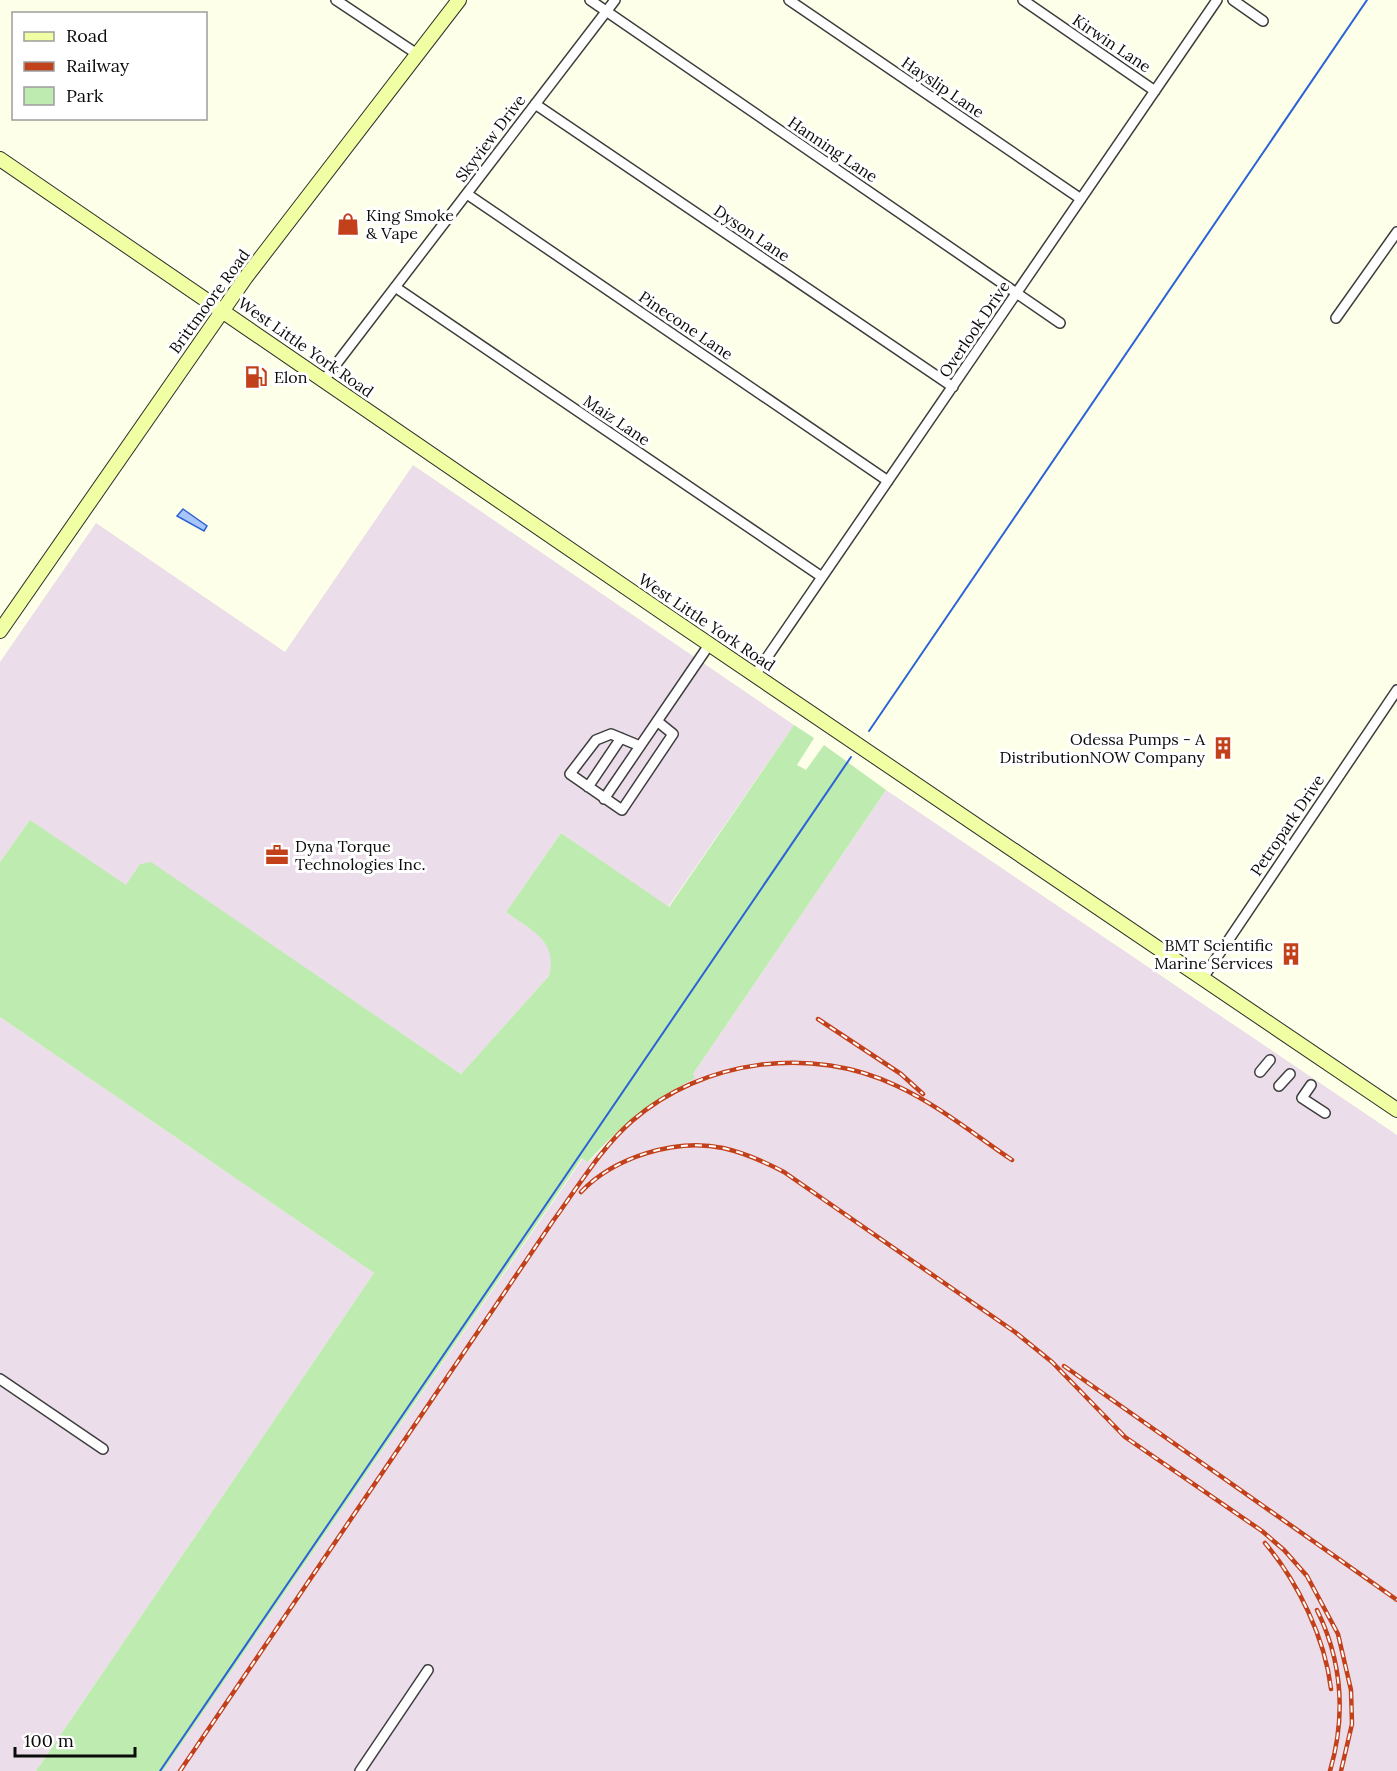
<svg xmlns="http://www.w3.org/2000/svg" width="1397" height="1771" font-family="Lora,serif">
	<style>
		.industrial { fill: #ebdde9 }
		.green { fill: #beebb0 }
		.water { fill: #a9c6fa; stroke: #2c63d6; stroke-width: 1.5 }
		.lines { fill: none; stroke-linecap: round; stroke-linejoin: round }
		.stream { stroke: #2c63d6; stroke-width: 2 }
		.minor-casing { stroke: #3e3e3e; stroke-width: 12 }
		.secondary-casing { stroke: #2d2d2d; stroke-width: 16 }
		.minor { stroke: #fff; stroke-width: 9 }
		.secondary { stroke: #f0ffa3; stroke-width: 14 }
		.rail-casing { stroke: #c2411b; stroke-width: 4.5 }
		.rail { stroke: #fff; stroke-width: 2; stroke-dasharray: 7; stroke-linecap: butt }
		.labels { text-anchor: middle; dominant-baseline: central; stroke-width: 6; stroke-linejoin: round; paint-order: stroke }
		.street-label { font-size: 16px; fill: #0b0b0b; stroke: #fff }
		.poi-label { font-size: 16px; fill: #0b0b0b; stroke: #fff; text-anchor: start }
	</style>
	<rect width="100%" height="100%" fill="#fdffe8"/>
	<path class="industrial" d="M 413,465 L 794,725 L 668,907 L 561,833 L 506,912 L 541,936 L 550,949 L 553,962 L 549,976 L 461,1074 L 151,863 L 140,864 L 126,886 L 30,820 L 0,862 L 0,662 L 96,523 L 285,652 Z
		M 886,790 L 1397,1135 L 1397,1771 L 163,1771 L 583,1158 L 589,1162 L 636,1113 L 693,1074 Z
		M 0,1017 L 374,1273 L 36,1771 L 0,1771 Z"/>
	<path class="green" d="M 794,725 L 814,738 L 797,765 L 806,770 L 824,745 L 886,790 L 693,1074 L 695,1078 C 652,1100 620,1126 588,1162 L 582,1158 L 163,1771 L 36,1771 L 374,1273 L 0,1017 L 0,862 L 30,820 L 126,885 L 140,864 L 151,862 L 461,1074 L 549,976 C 558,940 532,931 506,912 L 561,833 L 669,907 Z"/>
	<path class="water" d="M 183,509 L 207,526 L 204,531 L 177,516 Z"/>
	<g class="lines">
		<path class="stream" d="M 869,731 L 1367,0
			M 160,1771 L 851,757"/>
		<g class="minor-casing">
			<path id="minor" d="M 336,0 L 417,54
				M 590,0 L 1060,323
				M 789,0 L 1081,199
				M 1023,0 L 1155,91
				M 1233,0 L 1263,21
				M 535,104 L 953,387
				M 467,194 L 888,481
				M 395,287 L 822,577
				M 1336,318 L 1397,232
				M 324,380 L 615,0
				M 755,675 L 1217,0
				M 640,746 L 611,734 L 596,740 L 570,774 L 622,810 L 673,734 L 657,721
				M 588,787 L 621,738
				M 604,799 L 709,645
				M 1203,978 L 1397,690
				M 1260,1072 L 1270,1060
				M 1311,1085 L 1302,1098 L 1325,1113
				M 1279,1086 L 1290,1074
				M 0,1379 L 103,1449
				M 360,1771 L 428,1670"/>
		</g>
		<g class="secondary-casing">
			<path id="secondary" d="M 0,159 L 669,617 L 1397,1110
				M 0,631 L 246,277 L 459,0"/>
		</g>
		<use href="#minor" class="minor"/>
		<use href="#secondary" class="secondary"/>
		<g class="rail-casing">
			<path id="rail" d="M 818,1019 L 901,1074 L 923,1094
				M 581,1192 C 614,1157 676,1138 723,1148 C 745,1153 765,1162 784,1172 L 1015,1332 L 1052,1362 L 1125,1437 L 1262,1531 L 1284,1550 L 1307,1576 L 1338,1634 L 1351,1690 L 1352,1724 L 1341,1771
				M 1064,1366 L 1397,1600
				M 1265,1543 C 1298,1582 1325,1638 1331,1689
				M 1317,1610 C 1342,1661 1346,1716 1330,1771
				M 180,1771 L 553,1221 C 578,1187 600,1149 632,1121 C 703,1059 813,1045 897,1086 C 938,1105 975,1135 1012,1160"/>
		</g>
		<use href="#rail" class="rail"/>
	</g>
	<defs>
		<g id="shop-bare" transform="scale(1.8)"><path d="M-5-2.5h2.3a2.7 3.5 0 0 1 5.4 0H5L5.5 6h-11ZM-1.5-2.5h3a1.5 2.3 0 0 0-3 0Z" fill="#c2411b" stroke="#fff" stroke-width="2.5" paint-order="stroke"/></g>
		<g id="fuel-bare" transform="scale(1.8)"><path d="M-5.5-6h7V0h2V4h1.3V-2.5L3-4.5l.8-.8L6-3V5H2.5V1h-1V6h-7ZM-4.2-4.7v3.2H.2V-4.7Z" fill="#c2411b" stroke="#fff" stroke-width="2.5" paint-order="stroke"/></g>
		<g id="building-bare" transform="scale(1.8)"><path d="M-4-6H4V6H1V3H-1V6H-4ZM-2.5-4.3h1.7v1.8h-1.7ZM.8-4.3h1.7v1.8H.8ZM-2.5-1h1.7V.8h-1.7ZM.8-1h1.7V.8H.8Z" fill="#c2411b" stroke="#fff" stroke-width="2.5" paint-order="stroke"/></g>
		<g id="office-bare" transform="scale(1.8)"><path d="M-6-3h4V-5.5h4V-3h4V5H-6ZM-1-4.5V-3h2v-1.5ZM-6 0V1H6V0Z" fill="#c2411b" stroke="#fff" stroke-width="2.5" paint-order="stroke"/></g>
	</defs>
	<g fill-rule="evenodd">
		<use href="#shop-bare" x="348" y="224"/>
		<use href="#fuel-bare" x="256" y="377"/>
		<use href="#building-bare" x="1223" y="748"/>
		<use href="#office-bare" x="277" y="855"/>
		<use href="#building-bare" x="1291" y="954"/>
	</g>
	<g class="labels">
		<g class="street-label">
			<text transform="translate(1112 43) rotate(34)">Kirwin Lane</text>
			<text transform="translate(943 87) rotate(34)">Hayslip Lane</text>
			<text transform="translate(490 138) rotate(-53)">Skyview Drive</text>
			<text transform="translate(833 149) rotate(34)">Hanning Lane</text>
			<text transform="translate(752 233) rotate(34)">Dyson Lane</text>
			<text transform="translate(209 301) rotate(-54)">Brittmoore Road</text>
			<text transform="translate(686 325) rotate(34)">Pinecone Lane</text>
			<text transform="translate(974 329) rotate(-56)">Overlook Drive</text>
			<text transform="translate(306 347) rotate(35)">West Little York Road</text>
			<text transform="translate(617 420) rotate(34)">Maiz Lane</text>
			<text transform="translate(707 622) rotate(34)">West Little York Road</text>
			<text transform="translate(1287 825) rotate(-56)">Petropark Drive</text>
		</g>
		<g class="poi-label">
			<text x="366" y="215">King Smoke<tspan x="366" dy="18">&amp; Vape</tspan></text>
			<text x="274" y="377">Elon</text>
			<text x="1205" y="739" text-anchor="end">Odessa Pumps - A<tspan x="1205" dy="18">DistributionNOW Company</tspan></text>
			<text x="295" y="846">Dyna Torque<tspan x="295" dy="18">Technologies Inc.</tspan></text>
			<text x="1273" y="945" text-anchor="end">BMT Scientific<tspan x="1273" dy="18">Marine Services</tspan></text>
		</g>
	</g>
	<rect x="12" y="12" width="195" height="108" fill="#ffffff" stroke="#9d9d9d" stroke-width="1.5"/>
	<rect x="24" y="32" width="30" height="9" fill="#f0ffa3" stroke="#9d9d9d" stroke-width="1.5"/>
	<text x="66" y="42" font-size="18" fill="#0b0b0b">Road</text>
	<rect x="24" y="62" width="30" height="9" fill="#c2411b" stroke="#9d9d9d" stroke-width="1.5"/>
	<text x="66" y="72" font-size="18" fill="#0b0b0b">Railway</text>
	<rect x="24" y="87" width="30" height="18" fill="#beebb0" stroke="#9d9d9d" stroke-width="1.5"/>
	<text x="66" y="102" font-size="18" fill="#0b0b0b">Park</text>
	<path d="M15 1747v9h120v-9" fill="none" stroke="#0b0b0b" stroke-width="3"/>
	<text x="24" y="1747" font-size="18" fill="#0b0b0b" stroke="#ffffff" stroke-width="4.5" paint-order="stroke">100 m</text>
</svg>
